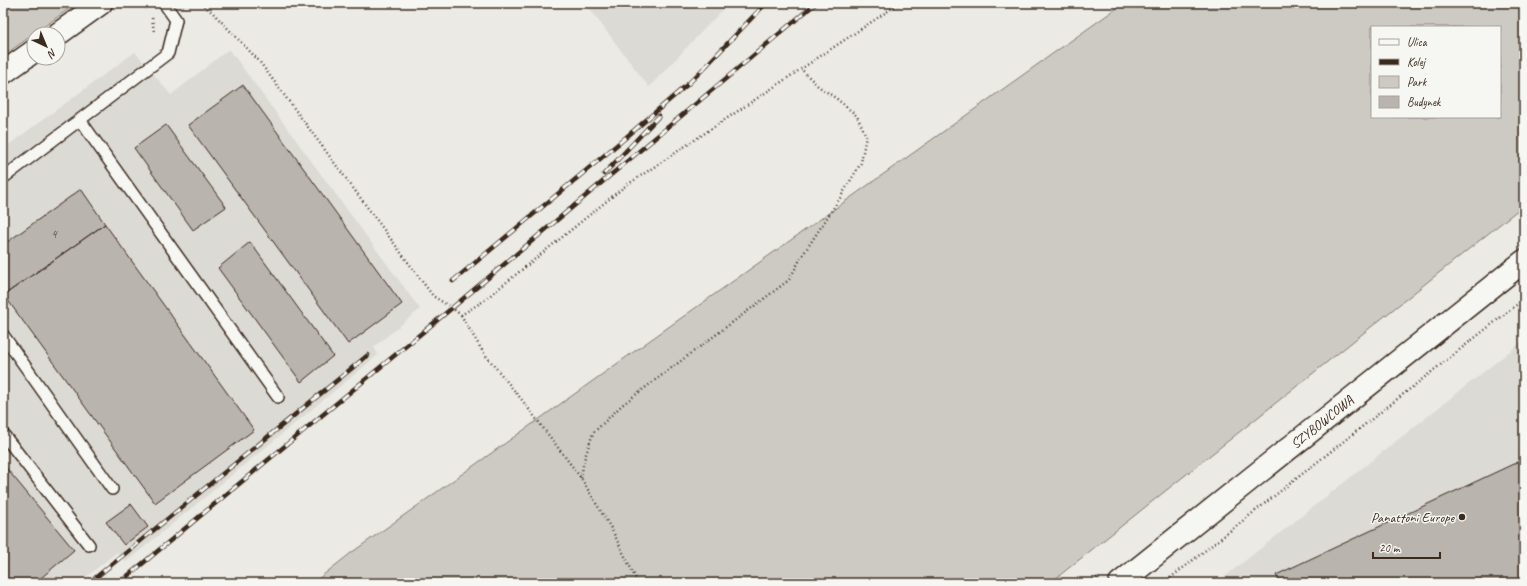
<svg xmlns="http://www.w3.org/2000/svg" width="1527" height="586" font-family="Caveat,sans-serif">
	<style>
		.built { fill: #dcdad4 }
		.green { fill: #cdcac4; stroke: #847a71; fill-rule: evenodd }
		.building { fill: #bab4ae; stroke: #3b2a1e }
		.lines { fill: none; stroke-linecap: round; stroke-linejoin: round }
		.lane-casing { stroke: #3b2a1e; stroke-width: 14 }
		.street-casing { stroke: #3b2a1e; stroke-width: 25 }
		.path { stroke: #3b2a1e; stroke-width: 2.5; stroke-dasharray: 1 3; stroke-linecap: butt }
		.lane { stroke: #f6f6f2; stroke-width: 11 }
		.street { stroke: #f6f6f2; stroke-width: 22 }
		.rail-casing { stroke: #3b2a1e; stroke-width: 4.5 }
		.rail { stroke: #f6f6f2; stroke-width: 3; stroke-dasharray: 9; stroke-linecap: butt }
		.poi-dot { fill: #3b2a1e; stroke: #f6f6f2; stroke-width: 1.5 }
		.labels { text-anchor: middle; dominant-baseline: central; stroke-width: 3; stroke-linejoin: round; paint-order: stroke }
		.number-label { font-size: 12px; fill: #5b4c42 }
		.street-label { font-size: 14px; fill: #3b2a1e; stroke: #f6f6f2 }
		.poi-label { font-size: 14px; fill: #3b2a1e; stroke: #f6f6f2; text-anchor: end }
	</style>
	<rect width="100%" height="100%" fill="#ebeae5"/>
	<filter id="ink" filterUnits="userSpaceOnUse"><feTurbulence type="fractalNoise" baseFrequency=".025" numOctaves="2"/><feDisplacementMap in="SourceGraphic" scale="8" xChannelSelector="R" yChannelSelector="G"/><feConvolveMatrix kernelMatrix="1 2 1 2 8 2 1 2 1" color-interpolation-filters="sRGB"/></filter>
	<g filter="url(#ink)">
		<path class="built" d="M 585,3 L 729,3 L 649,87 Z
			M 229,49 L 420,309 L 374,347 L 378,355 L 126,562 L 117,552 L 79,583 L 3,583 L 3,149 L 135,52 L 171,95 Z
			M 1524,340 L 1524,583 L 1217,583 Z"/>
		<path class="green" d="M 3,3 L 77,3 L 3,56 Z
			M 1124,3 L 1524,3 L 1524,205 L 1050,583 L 313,583 L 351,553 ZM 1372,27 L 1500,27 L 1500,117 L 1372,117 Z"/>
		<path class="building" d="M 243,85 L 402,304 L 348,344 L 188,125 Z
			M 166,125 L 226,207 L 193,230 L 134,148 Z
			M 81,189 L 105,224 L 4,295 L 3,294 L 3,245 Z
			M 105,224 L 254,430 L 155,503 L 4,295 Z
			M 250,242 L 333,356 L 301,382 L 218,268 Z
			M 1524,459 L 1524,583 L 1280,583 L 1276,575 Z
			M 3,464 L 74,550 L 35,583 L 3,583 Z
			M 131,504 L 148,527 L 124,545 L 106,522 Z"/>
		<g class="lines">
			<g class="lane-casing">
				<path id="lane" d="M 80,120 L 278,397
					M 3,178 L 168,53 L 176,20 L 164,3
					M 3,335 L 112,489
					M 3,434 L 89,545"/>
			</g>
			<g class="street-casing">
				<path id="street" d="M 58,34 L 101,3
					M 3,73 L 34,51
					M 1120,583 L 1524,261"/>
			</g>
			<path class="path" d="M 140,3 L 147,8
				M 201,3 L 213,13 L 259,61 L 433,296 L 452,308 L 461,315 L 482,302 L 624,187 L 900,3
				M 152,18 L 154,32
				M 461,315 L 483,352 L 522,400 L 581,478 L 612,530 L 638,583
				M 581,478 L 584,460 L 593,433 L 622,405 L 789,280 L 802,256 L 840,198 L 861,163 L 866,136 L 857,116 L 837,99 L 818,86 L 801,69
				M 1090,583 L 1098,577
				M 1164,583 L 1524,299"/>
			<use href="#lane" class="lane"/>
			<use href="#street" class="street"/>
			<g class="rail-casing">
				<path id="rail" d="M 704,68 L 766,3
					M 604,174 L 659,116
					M 453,281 L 624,139 L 688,84 L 708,64
					M 89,583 L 368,355
					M 119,583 L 452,308 L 816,3"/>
			</g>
			<use href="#rail" class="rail"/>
		</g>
	</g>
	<circle class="poi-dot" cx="1462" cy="517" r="4"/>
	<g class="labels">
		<g class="number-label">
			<text x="54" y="234">4</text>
		</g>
		<g class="street-label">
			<text transform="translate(1322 422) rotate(-39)">SZYBOWCOWA</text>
		</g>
		<g class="poi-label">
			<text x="1454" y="517">Panattoni Europe</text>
		</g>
	</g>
	<rect width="1527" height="586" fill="none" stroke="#f6f6f2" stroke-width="16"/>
	<rect x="8" y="8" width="1511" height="570" fill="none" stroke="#3b2a1e" stroke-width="1.5" filter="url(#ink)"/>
	<rect x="1371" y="26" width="130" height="92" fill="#f6f6f2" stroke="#aba49d"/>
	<rect x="1379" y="39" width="20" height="6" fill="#f6f6f2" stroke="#aba49d"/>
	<text x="1407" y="46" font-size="12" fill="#3b2a1e">Ulica</text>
	<rect x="1379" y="59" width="20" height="6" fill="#3b2a1e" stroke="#aba49d"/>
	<text x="1407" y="66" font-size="12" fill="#3b2a1e">Kolej</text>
	<rect x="1379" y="76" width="20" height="12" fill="#cdcac4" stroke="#aba49d"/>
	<text x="1407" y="86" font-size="12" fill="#3b2a1e">Park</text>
	<rect x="1379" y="96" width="20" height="12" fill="#bab4ae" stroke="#aba49d"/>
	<text x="1407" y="106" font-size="12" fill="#3b2a1e">Budynek</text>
	<g transform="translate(46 46) rotate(136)"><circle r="19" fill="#f6f6f2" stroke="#aba49d"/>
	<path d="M0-3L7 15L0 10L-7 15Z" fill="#3b2a1e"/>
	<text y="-6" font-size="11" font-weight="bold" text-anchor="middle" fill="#3b2a1e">N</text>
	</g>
	<path d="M1373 552v6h67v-6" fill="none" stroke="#3b2a1e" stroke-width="2"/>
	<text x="1379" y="552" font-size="12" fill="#3b2a1e" stroke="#f6f6f2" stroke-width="3" paint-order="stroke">20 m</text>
</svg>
